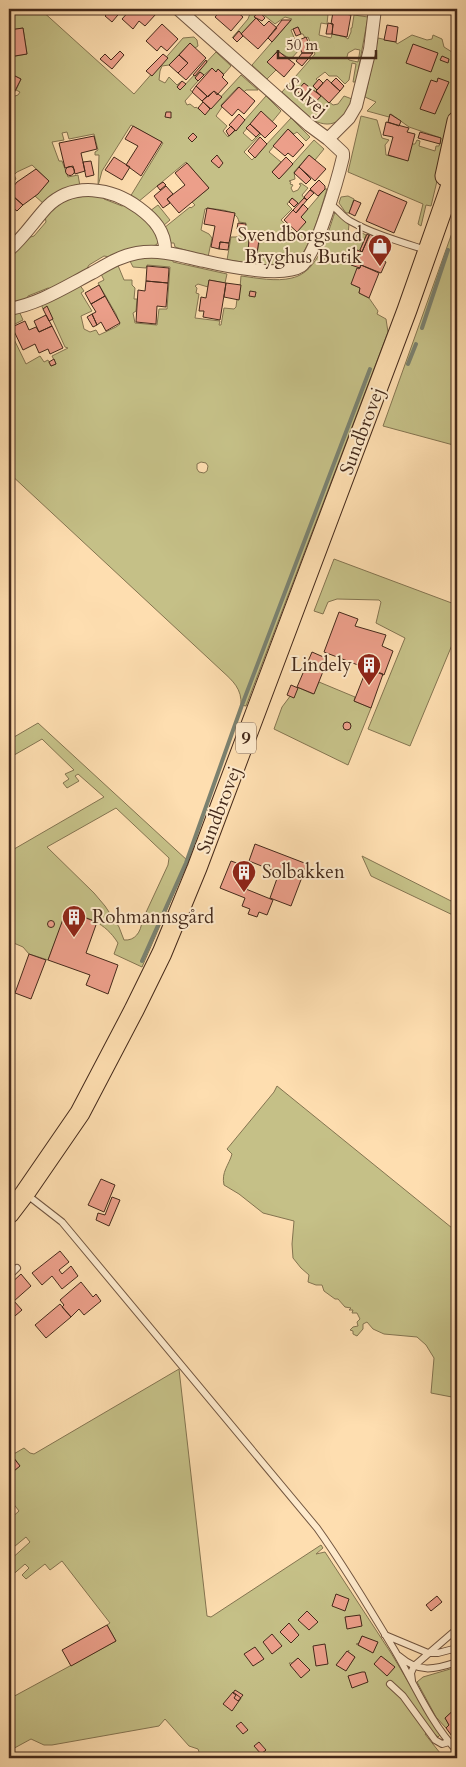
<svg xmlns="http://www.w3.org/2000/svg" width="466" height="1767" font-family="Cardo,serif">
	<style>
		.green { fill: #c5c087; stroke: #847450; fill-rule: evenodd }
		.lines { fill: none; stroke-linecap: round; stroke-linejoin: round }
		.stream { stroke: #7b816f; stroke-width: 4 }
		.building { fill: #ec9f8a; stroke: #44291a }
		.lane-casing { stroke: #725640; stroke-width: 8 }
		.street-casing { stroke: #725640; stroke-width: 14 }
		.primary-casing { stroke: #44291a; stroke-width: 21 }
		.lane { stroke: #feeacc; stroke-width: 6 }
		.street { stroke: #feeacc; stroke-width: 12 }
		.primary { stroke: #fedeb0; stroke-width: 19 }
		.labels { text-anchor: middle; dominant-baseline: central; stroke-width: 4; stroke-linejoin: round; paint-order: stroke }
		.shield { fill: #feeacc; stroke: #7c634f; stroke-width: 1 }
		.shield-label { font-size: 18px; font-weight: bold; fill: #44291a }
		.street-label { font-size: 19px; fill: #44291a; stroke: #feeacc }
		.poi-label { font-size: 19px; fill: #44291a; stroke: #feeacc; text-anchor: end }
	</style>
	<rect width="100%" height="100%" fill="#fedeb0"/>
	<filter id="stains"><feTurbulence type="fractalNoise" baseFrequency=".004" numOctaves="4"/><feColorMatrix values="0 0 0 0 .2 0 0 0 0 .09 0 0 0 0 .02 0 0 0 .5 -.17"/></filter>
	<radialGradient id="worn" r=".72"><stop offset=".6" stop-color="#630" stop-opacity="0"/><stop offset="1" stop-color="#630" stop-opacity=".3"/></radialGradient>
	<path class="green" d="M 9,9 L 40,9 L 134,94 L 183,38 L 194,37 L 197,40 L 198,46 L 195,48 L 190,43 L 169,65 L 162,66 L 160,71 L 159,80 L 165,83 L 169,77 L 177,85 L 182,81 L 177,87 L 180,90 L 216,52 L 231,66 L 224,74 L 218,69 L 216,72 L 212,68 L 204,75 L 200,72 L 195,78 L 198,81 L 190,90 L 193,92 L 185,101 L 187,105 L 190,104 L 195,108 L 196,107 L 205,114 L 241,75 L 258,90 L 246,90 L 244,92 L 238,87 L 221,105 L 222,107 L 216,116 L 227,126 L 223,131 L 228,137 L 236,130 L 266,96 L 281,111 L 272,122 L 261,112 L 243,133 L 252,141 L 260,133 L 261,134 L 244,152 L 252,160 L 291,118 L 310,137 L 306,141 L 297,132 L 294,134 L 288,129 L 269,152 L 281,162 L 272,172 L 279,179 L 314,140 L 324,149 L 315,160 L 309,155 L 294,172 L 295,179 L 289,181 L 291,182 L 290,184 L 293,185 L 291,188 L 293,192 L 298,190 L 301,185 L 299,184 L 301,183 L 308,188 L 302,195 L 304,198 L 299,204 L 292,198 L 287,204 L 292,209 L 281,220 L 295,233 L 306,222 L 301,217 L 325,189 L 327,189 C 321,207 310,255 293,262 C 279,269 244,262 227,260 L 231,237 L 236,237 L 243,235 L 246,223 L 239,222 C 237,209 218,210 208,208 L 205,209 L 201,230 L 209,234 L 212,238 L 208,257 L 175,247 L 174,243 L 170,243 L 164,228 L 190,207 L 191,208 L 195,205 L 192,202 L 209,188 L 186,162 L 138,202 L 130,197 L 163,143 L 131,125 L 102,171 L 98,186 L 99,155 L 95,155 L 95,152 L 98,150 L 94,134 L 69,139 L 67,132 L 62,133 L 64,140 L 52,142 L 59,161 L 62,161 L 68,177 L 78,175 L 80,186 L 44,204 L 35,196 L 49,181 L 32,165 L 17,172 L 14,175 L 16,179 L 9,185 L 9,98 L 18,95 L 20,92 L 16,90 L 21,79 L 9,73 L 9,57 L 27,54 L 23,28 L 11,30 L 11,26 L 9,27 ZM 249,239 L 259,243 L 257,253 L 248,252 Z
		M 257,9 L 326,9 L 325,10 L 328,14 L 327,24 L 321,23 L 319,35 L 331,38 L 332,34 L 345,37 L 348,39 L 351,32 L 351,28 L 352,28 L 354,15 L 368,17 L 356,82 L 353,82 L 356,64 L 352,63 L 349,80 L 345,84 L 337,76 L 329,76 L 325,72 L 316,79 L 318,81 L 313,86 L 317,90 L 316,91 L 333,105 L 338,104 L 344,96 L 352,99 C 346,118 334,131 313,120 L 282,92 L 315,54 L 308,37 L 305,38 L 303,34 L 301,34 L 298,27 L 291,30 L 299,50 L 291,59 L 277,51 L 268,62 L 276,70 L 267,79 L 252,65 L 292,19 L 285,17 L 275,24 L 259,11 L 255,16 L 256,18 L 242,34 L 239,31 L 232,38 L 248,19 L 251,11 L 254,11 ZM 355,49 L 360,50 L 358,62 L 349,60 L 347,57 L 348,53 Z
		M 412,35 L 427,40 L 432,39 L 433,35 L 442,39 L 444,47 L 452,52 L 453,51 L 453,46 L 457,47 L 455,106 L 431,206 L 426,205 L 421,226 L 418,224 L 423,204 L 348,172 L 361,116 L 377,120 L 382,138 L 389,140 L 385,145 L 386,155 L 407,160 L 412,144 L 415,144 L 417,140 L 420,141 L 419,146 L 435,151 L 436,146 L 439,146 L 441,138 L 409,127 L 391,114 L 389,117 L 367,111 L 376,102 L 365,97 L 378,38 L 396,42 L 397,44 Z
		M 101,195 L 104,199 L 122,206 L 126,204 L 150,222 L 159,241 L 156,245 L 110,257 L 104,256 L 89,265 L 86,270 L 52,289 L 48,288 L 28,296 L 27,300 L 9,305 L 9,256 L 27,238 L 34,236 L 46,222 L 45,216 C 65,196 75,197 101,195 Z
		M 348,196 L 354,199 L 349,213 L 346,213 L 339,203 L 341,197 Z
		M 158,205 L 170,220 L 163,226 L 150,211 Z
		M 335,212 L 349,224 L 348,235 L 354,235 L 360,232 L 366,235 L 360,250 L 357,251 L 351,249 L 345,262 L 360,268 L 351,284 L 360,288 L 359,293 L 369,298 L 378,311 L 377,314 L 386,319 L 388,332 L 246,706 L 241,705 C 242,689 233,681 222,671 L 9,473 L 9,341 L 12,339 L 11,337 L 9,338 L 9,329 L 26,364 L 40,356 L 44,362 L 48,360 L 51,366 L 56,364 L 52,356 L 68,348 L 65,347 L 47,307 L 43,309 L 41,304 L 79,284 L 84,291 L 81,293 L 92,311 L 81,316 L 84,329 L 90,332 L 96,330 L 99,335 L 116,327 L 120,324 L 116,314 L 98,283 L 104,280 L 100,272 L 117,263 L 124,280 L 132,280 L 132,285 L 135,288 L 134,299 L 137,299 L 136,311 L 133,313 L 135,323 L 157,325 L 159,309 L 167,309 L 170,267 L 147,265 L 146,268 L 133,267 L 129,259 L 150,257 L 173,259 L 173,262 L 227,274 L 225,283 L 209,280 L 208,287 L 198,284 L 195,286 L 197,288 L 196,293 L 199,294 L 195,318 L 220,321 L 219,325 L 221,325 L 224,308 L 234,309 L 236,307 L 237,299 L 239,299 L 241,276 C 257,278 276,282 292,278 C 319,272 327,235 335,212 ZM 201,462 L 206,463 L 208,466 L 207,471 L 204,473 L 199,472 L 197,469 L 197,464 Z
		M 457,219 L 457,446 L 383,426 Z
		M 19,311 L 23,320 L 9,327 L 9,313 Z
		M 334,559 L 457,605 L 457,633 L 410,746 L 368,729 L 405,638 L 376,623 L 381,602 L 379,600 L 337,599 L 328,602 L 323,614 L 314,611 Z
		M 319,682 L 355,697 L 354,701 L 371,708 L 348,765 L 274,729 L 282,707 L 297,687 L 313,694 Z
		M 38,723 L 188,861 L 142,967 L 114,954 L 118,943 C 104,921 89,919 67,911 L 48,960 L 29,954 L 23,947 L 9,941 L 9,852 L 104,797 L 78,774 L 75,776 L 79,781 L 67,788 L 63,783 L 69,779 L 65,774 L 74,770 L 42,739 L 9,758 L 9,740 ZM 116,808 L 169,858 L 168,865 L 142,921 C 141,932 135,941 124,940 L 119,927 L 105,906 L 94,893 L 47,847 Z
		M 362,856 L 457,904 L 457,917 L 371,876 Z
		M 277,1086 L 457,1232 L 457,1398 L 431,1393 L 434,1358 L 426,1345 L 417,1337 L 384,1334 L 373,1329 L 367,1322 L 363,1324 L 363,1329 L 357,1336 L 353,1334 L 353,1331 L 350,1330 L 353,1327 L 358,1326 L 357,1322 L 360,1319 L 357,1313 L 352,1313 L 353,1310 L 349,1310 L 351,1308 L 345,1307 L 338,1299 L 335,1299 L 324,1291 L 322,1285 L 316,1285 L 308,1282 L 309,1275 L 301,1268 L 293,1258 L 292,1244 L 294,1221 L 263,1213 L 239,1194 L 224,1185 C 221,1172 229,1165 232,1154 L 227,1149 L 274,1092 Z
		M 179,1369 L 207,1616 L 211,1617 L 321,1545 L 323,1548 L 316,1554 L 325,1552 L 391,1653 L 440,1735 L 438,1737 L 431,1730 L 425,1734 L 444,1758 L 244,1758 L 240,1756 L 233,1756 L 232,1758 L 201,1758 L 198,1749 L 189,1746 L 165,1719 L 159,1726 L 52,1745 L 44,1745 L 31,1739 L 9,1751 L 9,1699 L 116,1641 L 107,1625 L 110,1623 L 62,1561 L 50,1570 L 45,1564 L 26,1579 L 22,1575 L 29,1568 L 25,1564 L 9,1578 L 9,1572 L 14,1567 L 9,1561 L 30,1542 L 26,1537 L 9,1551 L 9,1520 L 19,1511 L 9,1498 L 9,1489 L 11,1487 L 9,1484 L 9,1475 L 20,1466 L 12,1455 L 24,1448 L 30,1453 L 34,1454 ZM 362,1636 L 377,1643 L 372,1652 L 356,1644 L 359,1643 ZM 349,1650 L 348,1652 L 355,1657 L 346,1670 L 338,1664 ZM 298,1658 L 309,1670 L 293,1668 L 289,1663 L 292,1663 Z
		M 457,1667 L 457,1707 L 445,1718 L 449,1725 L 446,1728 L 436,1717 L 417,1682 L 423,1677 Z"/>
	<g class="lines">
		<path class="stream" d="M 422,328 L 448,250
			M 408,364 L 416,344
			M 142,961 L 186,863 L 242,705 L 370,369"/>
	</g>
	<path class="building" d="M 112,9 L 123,9 L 112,22 L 105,16 Z
		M 131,9 L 150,9 L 156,14 L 145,26 L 139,21 L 133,29 L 122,19 Z
		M 222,9 L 231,9 L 234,11 L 235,10 L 243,17 L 231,31 L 215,17 Z
		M 329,9 L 351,9 L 351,12 Z
		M 259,11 L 265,18 L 262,21 L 254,17 Z
		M 333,12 L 351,15 L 347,37 L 332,34 L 333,24 L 331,24 Z
		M 256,18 L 264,26 L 269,21 L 277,28 L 258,49 L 241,34 Z
		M 282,20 L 291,20 L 272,42 L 268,38 Z
		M 328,23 L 333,24 L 332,34 L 326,34 Z
		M 162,24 L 178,39 L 167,51 L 161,46 L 157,51 L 146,41 Z
		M 387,25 L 398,27 L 396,42 L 384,40 Z
		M 298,27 L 301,34 L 296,36 L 293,29 Z
		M 23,28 L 27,54 L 9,57 L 9,30 Z
		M 239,31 L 243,36 L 237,42 L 233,38 Z
		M 306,37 L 313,53 L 302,53 L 297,41 Z
		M 190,43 L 206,58 L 186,80 L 178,73 L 188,63 L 179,55 Z
		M 413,44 L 438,53 L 431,72 L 406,63 Z
		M 120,51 L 124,55 L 112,69 L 100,59 L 105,54 L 111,60 Z
		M 278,51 L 295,64 L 284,77 L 267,62 Z
		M 302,53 L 313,53 L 302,66 L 296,61 Z
		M 163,54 L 168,58 L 152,76 L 146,71 Z
		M 179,55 L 188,63 L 178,73 L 169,65 Z
		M 442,56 L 449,59 L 448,63 L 440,60 Z
		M 206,60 L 207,62 L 195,76 L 193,75 Z
		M 212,68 L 216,72 L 218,69 L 224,75 L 222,77 L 228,83 L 217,95 L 214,91 L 208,97 L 196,86 Z
		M 200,72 L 204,75 L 198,81 L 195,78 Z
		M 9,73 L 21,79 L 13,95 L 9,93 Z
		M 336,78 L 344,86 L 340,91 L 331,83 Z
		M 438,78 L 449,82 L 435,114 L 420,109 L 431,80 L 437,82 Z
		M 319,79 L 323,83 L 317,90 L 313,86 Z
		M 327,79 L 340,91 L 329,103 L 316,91 Z
		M 182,81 L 186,84 L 180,90 L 177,87 Z
		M 304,83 L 321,96 L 313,105 L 297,91 Z
		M 196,86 L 207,96 L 202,101 L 192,92 Z
		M 239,87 L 255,101 L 244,114 L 238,109 L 232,116 L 221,106 Z
		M 214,91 L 222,97 L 211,109 L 202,101 Z
		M 203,102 L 210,109 L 205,115 L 198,108 Z
		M 261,111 L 277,126 L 265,138 L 250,124 Z
		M 166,112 L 171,112 L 171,118 L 165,117 Z
		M 239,114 L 245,120 L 236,131 L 229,125 Z
		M 390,114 L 401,121 L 399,126 L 388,122 Z
		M 386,122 L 409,128 L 407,132 L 415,134 L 408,161 L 388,155 L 393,137 L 383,135 Z
		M 250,124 L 260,133 L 256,137 L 246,128 Z
		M 133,126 L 162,142 L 141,176 L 126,165 L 138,146 L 125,139 Z
		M 231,126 L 235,130 L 229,136 L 226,131 Z
		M 288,129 L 304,145 L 293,157 L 288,153 L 285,156 L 273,146 Z
		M 420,132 L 441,138 L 440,144 L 418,138 Z
		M 193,133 L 197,137 L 192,142 L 188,138 Z
		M 94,136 L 97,149 L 81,153 L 85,171 L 75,174 L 73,166 L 65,168 L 59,143 Z
		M 260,137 L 267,144 L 255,158 L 248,151 Z
		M 217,155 L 223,163 L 219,168 L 211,161 Z
		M 309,155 L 326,169 L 315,181 L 299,167 Z
		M 114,157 L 130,167 L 122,180 L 105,170 Z
		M 286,157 L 293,164 L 279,179 L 272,172 Z
		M 91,161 L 94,175 L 86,177 L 83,162 Z
		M 187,163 L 209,188 L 179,213 L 167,199 L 185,185 L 175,173 Z
		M65.5 171a4.5 4.5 0 1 1 9 0a4.5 4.5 0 1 1-9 0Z
		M 299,167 L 311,179 L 306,184 L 294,173 Z
		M 36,169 L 49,181 L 38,194 L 23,205 L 9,192 L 17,182 Z
		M 319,180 L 325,186 L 325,189 L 318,196 L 310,189 Z
		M 163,182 L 166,185 L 160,190 L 157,186 Z
		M 166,186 L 173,194 L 167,199 L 170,203 L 163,208 L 154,196 Z
		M 310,190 L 314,193 L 307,200 L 304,197 Z
		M 379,190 L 407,202 L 394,233 L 366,221 Z
		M 9,193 L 23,205 L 17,211 L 9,205 Z
		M 292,198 L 298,203 L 294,207 L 289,202 Z
		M 304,198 L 307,200 L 296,213 L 293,210 Z
		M 354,200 L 361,203 L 355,216 L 349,213 Z
		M 303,204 L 308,209 L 301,217 L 306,222 L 297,232 L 284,220 L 293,210 L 296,213 Z
		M 207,208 L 235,213 L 229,243 L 220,242 L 219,249 L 211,247 L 215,226 L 204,224 Z
		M 9,209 L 14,216 L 9,220 Z
		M 238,223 L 246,224 L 245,230 L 237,229 Z
		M 367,234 L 369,235 L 362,252 L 360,250 Z
		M 370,234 L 389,243 L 382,260 L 386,262 L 381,273 L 361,265 L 360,268 L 351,265 L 357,250 L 362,252 Z
		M 249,239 L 259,240 L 257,253 L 248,252 Z
		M 220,242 L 229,243 L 228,250 L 219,249 Z
		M 361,265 L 379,273 L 369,298 L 359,293 L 360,288 L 351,284 L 357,268 L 359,269 Z
		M 147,266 L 169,268 L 168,283 L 146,281 Z
		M 209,280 L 226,283 L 220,320 L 203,317 L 204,311 L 199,311 L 201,297 L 206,298 Z
		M 146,281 L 168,283 L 166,307 L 157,306 L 156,324 L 136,322 L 138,290 L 145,291 Z
		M 226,283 L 241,285 L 239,300 L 224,297 Z
		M 99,285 L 105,296 L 91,304 L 85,293 Z
		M 250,291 L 256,292 L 255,297 L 249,296 Z
		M 105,296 L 120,323 L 106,331 L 101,322 L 97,325 L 92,314 L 96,312 L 91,304 Z
		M 47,306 L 53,319 L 49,321 L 43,309 Z
		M 92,314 L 97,325 L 93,327 L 87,317 Z
		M 46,315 L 52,326 L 39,332 L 34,321 Z
		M 25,321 L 29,330 L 36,327 L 39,332 L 52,326 L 63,348 L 50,354 L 48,349 L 39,353 L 35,344 L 23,350 L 12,327 Z
		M 54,359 L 56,364 L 51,366 L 49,362 Z
		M 339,612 L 358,619 L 355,626 L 386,635 L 382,646 L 393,651 L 384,675 L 324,652 Z
		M 312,652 L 328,659 L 314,694 L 297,687 Z
		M 367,668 L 383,674 L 371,708 L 354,701 Z
		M 291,685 L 298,688 L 294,698 L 287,695 Z
		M343 726a4 4 0 1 1 8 0a4 4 0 1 1-8 0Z
		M 255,844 L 307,864 L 291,906 L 270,898 L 279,873 L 249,861 Z
		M 231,861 L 248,867 L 241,887 L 273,900 L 267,915 L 259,912 L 257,917 L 248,914 L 250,909 L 242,906 L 245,898 L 220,888 Z
		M 66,911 L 97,922 L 86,953 L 118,965 L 108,994 L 86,985 L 90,975 L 48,960 Z
		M47.5 924a3.5 3.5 0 1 1 7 0a3.5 3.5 0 1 1-7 0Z
		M 29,954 L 46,960 L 31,999 L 15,993 Z
		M 101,1179 L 115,1185 L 104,1212 L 88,1205 Z
		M 112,1197 L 120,1200 L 109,1226 L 96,1220 L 98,1213 L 105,1215 Z
		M 60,1251 L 69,1262 L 59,1270 L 62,1274 L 71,1266 L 78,1276 L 62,1289 L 52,1276 L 42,1285 L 32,1273 Z
		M 21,1274 L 31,1286 L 14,1301 L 22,1310 L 9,1321 L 9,1285 Z
		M 81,1282 L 93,1297 L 96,1294 L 101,1301 L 84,1315 L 79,1309 L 71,1317 L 62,1307 L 64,1305 L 60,1300 Z
		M 60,1304 L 71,1317 L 46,1338 L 35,1325 Z
		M 9,1452 L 20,1466 L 9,1475 Z
		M 336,1594 L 349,1599 L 345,1611 L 332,1606 Z
		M 437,1596 L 442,1602 L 431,1611 L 426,1605 Z
		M 307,1611 L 318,1622 L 309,1630 L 298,1620 Z
		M 360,1615 L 362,1626 L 347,1629 L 345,1617 Z
		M 289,1623 L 299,1635 L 291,1643 L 280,1632 Z
		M 107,1625 L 116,1641 L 71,1666 L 62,1650 Z
		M 272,1634 L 282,1646 L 272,1654 L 263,1642 Z
		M 362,1636 L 378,1642 L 373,1653 L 358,1645 Z
		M 325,1644 L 328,1664 L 316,1666 L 313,1646 Z
		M 255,1647 L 264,1659 L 253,1666 L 244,1654 Z
		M 347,1651 L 355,1657 L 346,1671 L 336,1665 Z
		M 381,1656 L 395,1667 L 387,1676 L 374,1664 Z
		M 298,1658 L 310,1670 L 301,1678 L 290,1665 Z
		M 362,1672 L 365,1672 L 368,1682 L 352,1688 L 348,1676 Z
		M 235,1690 L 243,1695 L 238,1701 L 234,1698 L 236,1695 L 233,1693 Z
		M 233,1692 L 241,1698 L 232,1711 L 223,1704 Z
		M 457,1707 L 457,1743 L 446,1728 L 449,1725 L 445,1718 Z
		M 241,1722 L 248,1730 L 243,1734 L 236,1726 Z
		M 259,1742 L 266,1750 L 261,1754 L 254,1746 Z"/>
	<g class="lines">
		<g class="lane-casing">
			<path id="lane" d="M 329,204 C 338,208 341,216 350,221 C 373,234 401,242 426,250
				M 26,1194 L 62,1222 L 317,1528 C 345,1567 370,1609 395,1651 C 415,1685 430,1722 457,1751
				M 9,1276 L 17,1268
				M 385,1635 L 428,1653 L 438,1653 L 457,1648
				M 399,1656 C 419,1673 433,1670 457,1662
				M 412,1681 L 411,1673 L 414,1666 L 457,1629
				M 390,1684 L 403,1696 L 435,1740 L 442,1744 L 449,1742"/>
		</g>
		<g class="street-casing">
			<path id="street" d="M 328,139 L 349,118 L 356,106 L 370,49 L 375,9
				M 9,250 C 24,237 34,221 47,207 C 73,181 112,188 139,208 C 154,219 166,232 165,252
				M 9,309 C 39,304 65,287 92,273 C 106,265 120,256 137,253 C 161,249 181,256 204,261 C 225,266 283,278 301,266 C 316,256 338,178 343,157 L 343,153 L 328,139 L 309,125 L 178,9"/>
		</g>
		<g class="primary-casing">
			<path id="primary" d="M 445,176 L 457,121
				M 9,1214 L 25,1193 L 80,1113 L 134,1010 L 162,953 L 197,868 L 407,310 L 450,188 L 457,163"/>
		</g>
		<use href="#lane" class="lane"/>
		<use href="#street" class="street"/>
		<use href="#primary" class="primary"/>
	</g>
	<defs>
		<g id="shop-pin" transform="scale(1.25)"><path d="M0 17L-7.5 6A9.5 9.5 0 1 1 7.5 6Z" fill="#8f2418" stroke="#feeacc"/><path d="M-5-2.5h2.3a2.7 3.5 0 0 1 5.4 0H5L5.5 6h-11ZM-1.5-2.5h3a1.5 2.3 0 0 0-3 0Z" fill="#fff"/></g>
		<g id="building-pin" transform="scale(1.25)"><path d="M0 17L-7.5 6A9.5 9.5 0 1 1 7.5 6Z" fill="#8f2418" stroke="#feeacc"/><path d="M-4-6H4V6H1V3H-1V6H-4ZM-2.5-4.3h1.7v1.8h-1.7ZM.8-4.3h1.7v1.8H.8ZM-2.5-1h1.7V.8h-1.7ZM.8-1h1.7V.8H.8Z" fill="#fff"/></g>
	</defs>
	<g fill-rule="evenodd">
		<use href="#shop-pin" x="380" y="246"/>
		<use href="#building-pin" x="369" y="665"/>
		<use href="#building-pin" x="244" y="872"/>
		<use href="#building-pin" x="74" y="917"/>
	</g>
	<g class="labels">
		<rect class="shield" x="236" y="722.5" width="20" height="31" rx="4"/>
		<g class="shield-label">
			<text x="246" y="738">9</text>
		</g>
		<g class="street-label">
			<text transform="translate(307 97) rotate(40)">Solvej</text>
			<text transform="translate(362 431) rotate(-69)">Sundbrovej</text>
			<text transform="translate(219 810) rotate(-69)">Sundbrovej</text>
		</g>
		<g class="poi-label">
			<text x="362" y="235">Svendborgsund<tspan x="362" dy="22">Bryghus Butik</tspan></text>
			<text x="352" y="665">Lindely</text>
			<text x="262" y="872" text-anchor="start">Solbakken</text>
			<text x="92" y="917" text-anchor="start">Rohmannsgård</text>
		</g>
	</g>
	<rect width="466" height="1767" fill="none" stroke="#fedeb0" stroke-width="30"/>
	<rect x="10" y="10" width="446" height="1747" fill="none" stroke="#44291a" stroke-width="2.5"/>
	<rect x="15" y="15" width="436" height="1737" fill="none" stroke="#44291a"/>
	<path d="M278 50v8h98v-8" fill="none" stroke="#44291a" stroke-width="2.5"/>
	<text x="286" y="50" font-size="15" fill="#44291a" stroke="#feeacc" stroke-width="4" paint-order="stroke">50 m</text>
	<rect width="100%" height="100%" filter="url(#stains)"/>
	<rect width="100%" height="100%" fill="url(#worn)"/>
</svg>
